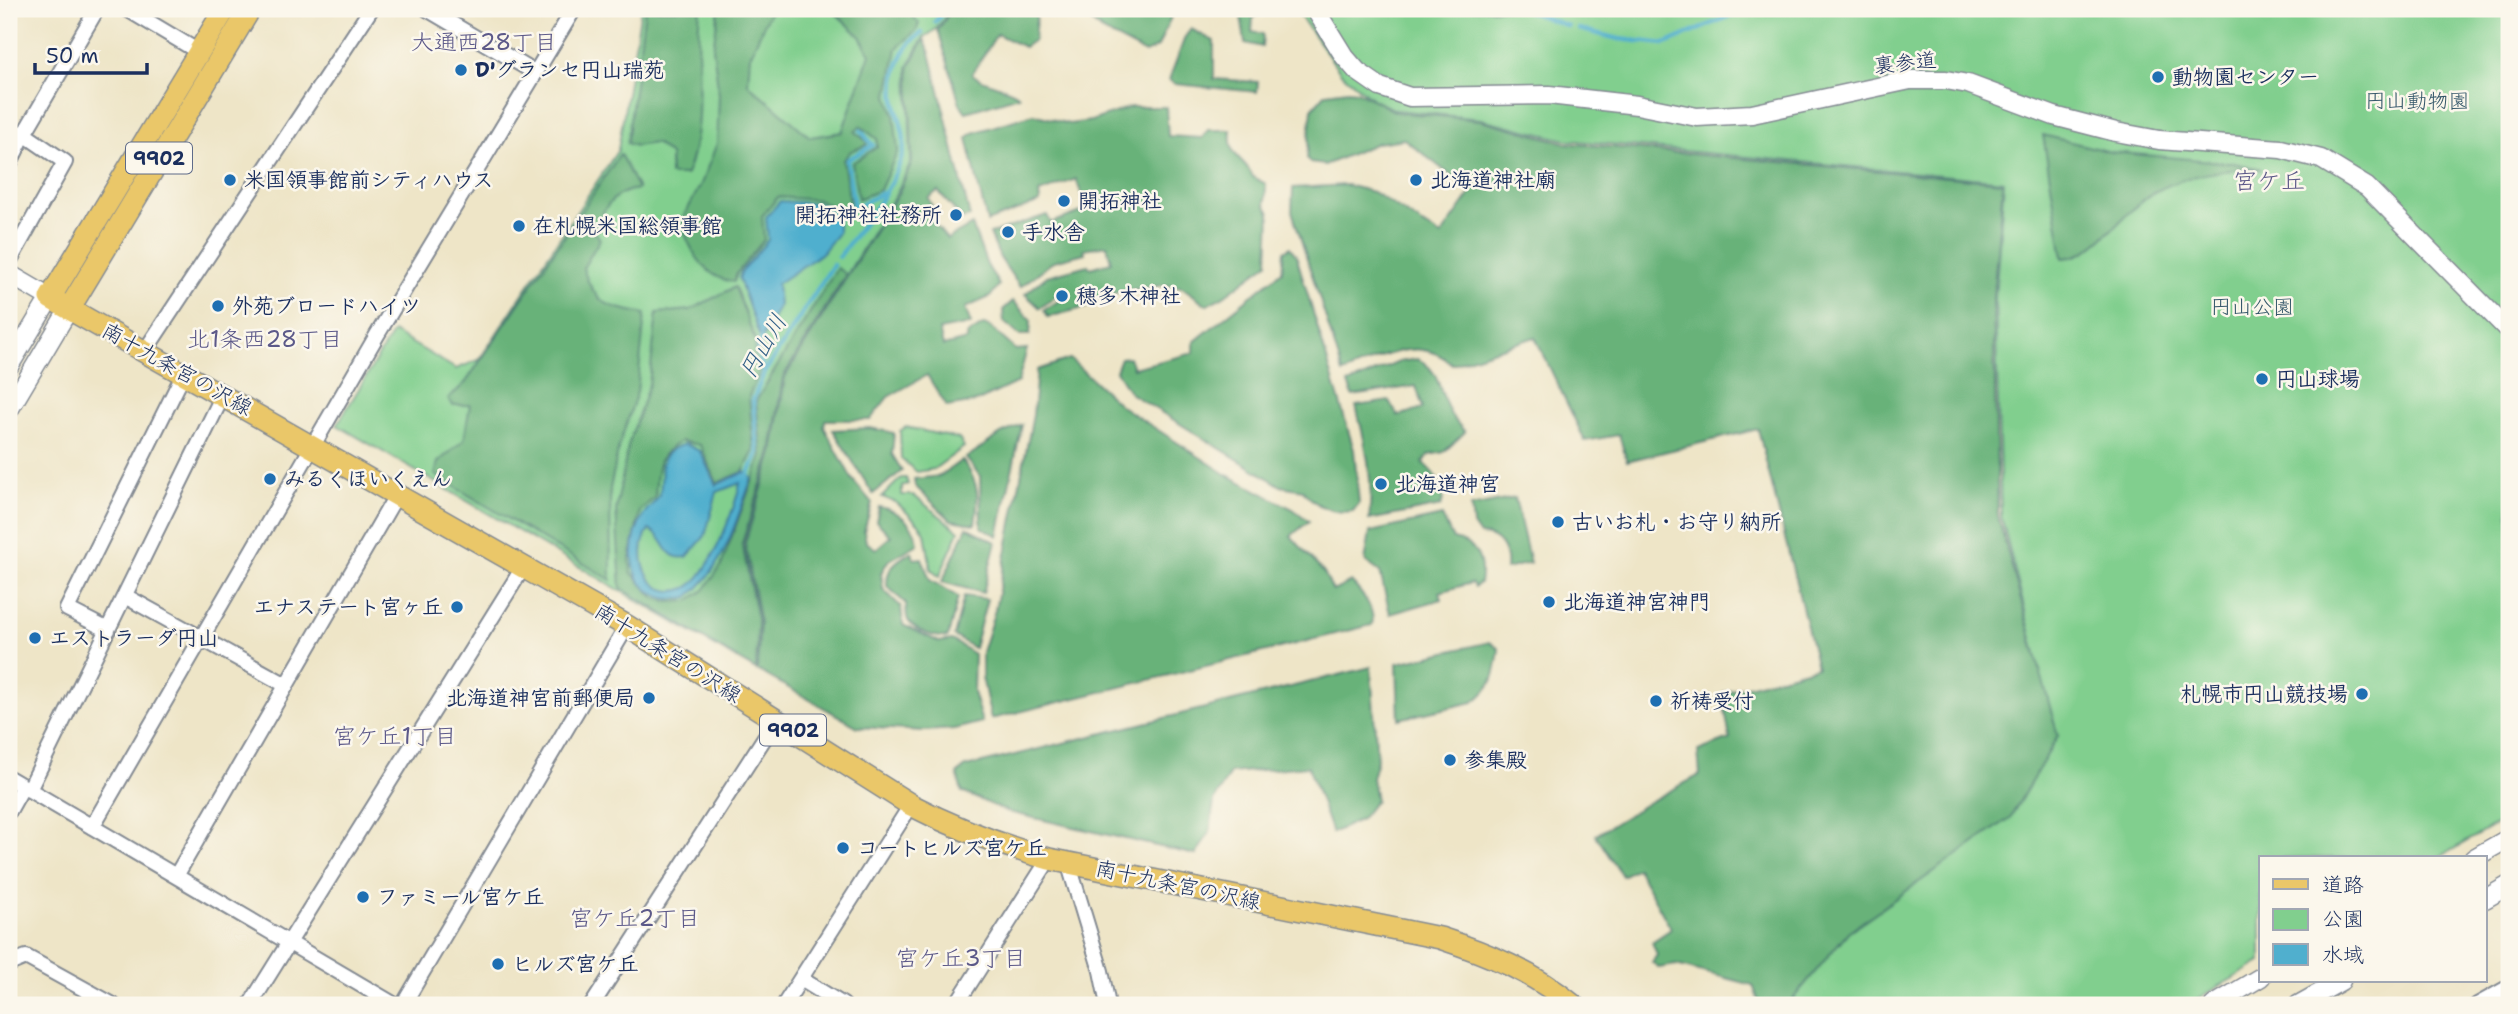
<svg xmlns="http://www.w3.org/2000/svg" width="2518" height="1014" font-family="'Shantell Sans','Klee One',sans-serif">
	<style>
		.green { fill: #81cf8e; stroke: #4e7f76; stroke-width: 2 }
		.forest { fill: #68b279; stroke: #42706c; stroke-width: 2 }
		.water { fill: #50afce; stroke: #366f96; stroke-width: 2; fill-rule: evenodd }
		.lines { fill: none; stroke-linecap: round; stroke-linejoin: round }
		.stream { stroke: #50afce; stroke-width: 4.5 }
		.minor-casing { stroke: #848a92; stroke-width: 18 }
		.tertiary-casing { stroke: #848a92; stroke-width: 21 }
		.primary-casing { stroke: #848a92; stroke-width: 24 }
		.minor { stroke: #fff; stroke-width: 14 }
		.tertiary { stroke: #fff; stroke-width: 18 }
		.primary { stroke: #eac769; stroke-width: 21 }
		.poi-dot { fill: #1f6fb2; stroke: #fbf7ec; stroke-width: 2.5 }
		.labels { text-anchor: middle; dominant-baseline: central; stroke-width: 5; stroke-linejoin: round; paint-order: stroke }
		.shield { fill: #fbf7ec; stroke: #5e6b89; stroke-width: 2 }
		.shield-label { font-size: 19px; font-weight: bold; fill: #1b2f5e }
		.street-label { font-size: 21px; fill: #1b2f5e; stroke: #fbf7ec }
		.poi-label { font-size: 21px; font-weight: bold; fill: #1b2f5e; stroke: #fbf7ec; text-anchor: start }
		.park-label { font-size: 21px; fill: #34576a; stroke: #fbf7ec }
		.neighbourhood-label { font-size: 23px; fill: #5c5989; stroke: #fbf7ec }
		.water-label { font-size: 23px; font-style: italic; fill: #2e5c85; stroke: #fbf7ec }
		.quarter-label { font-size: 24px; fill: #5c5989; stroke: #fbf7ec }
	</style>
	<rect width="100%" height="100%" fill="#fbf7ec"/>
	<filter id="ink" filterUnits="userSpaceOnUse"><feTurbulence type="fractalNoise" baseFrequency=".0143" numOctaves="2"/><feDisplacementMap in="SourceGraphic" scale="14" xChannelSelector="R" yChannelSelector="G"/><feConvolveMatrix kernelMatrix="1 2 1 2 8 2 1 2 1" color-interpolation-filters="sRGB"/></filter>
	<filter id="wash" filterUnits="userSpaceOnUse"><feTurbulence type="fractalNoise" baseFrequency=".00686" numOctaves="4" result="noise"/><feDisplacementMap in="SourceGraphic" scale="28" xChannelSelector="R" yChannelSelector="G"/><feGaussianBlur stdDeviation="1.57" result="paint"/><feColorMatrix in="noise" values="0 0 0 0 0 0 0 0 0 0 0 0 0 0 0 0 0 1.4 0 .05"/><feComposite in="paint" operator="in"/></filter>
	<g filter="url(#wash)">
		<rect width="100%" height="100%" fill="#eee5c7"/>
		<path class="green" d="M 641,9 L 951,9 L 936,29 L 923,39 L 908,67 L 911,162 L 896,194 L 784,377 L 772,452 L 743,543 L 759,624 L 756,670 L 337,425 L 393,332 L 456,369 L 479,360 L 618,150 Z
			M 1295,9 L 2509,9 L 2509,817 L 2438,858 L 2261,858 L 2261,962 L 2187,1005 L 1790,1005 L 1835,922 L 2039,666 L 2001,516 L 1995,298 L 2004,181 L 1566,140 L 1481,119 L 1396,110 L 1375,101 L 1341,73 Z
			M 906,427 L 959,439 L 964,447 L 934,469 L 917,472 L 901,459 L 900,431 Z
			M 901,478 L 906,478 L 908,484 L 902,486 L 902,495 L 913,495 L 959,531 L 939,577 L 931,569 L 925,533 L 919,524 L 897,503 L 882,497 Z"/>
		<path class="forest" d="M 645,9 L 700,9 C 694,63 707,125 686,175 L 670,175 L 670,155 L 655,143 L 635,146 L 627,143 Z
			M 719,9 L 771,9 L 750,56 L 748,84 L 810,137 L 842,132 L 870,54 L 859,35 L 831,9 L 907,10 L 919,23 L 917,30 L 897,48 L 888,95 L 894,114 L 898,151 L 880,190 L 858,199 L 852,163 L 877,147 L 877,139 L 860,126 L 855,132 L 868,142 L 867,145 L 851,151 L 843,160 L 850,204 L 837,211 L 820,200 L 778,197 L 762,216 L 764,240 L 737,273 L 734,282 C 703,278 689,248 681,222 L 701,184 L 717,143 L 719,95 L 713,48 Z
			M 952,9 L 1037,9 L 1034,40 L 1024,47 L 997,34 L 972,74 C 986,85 1013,88 1019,96 L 966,112 L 960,104 L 938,30 Z
			M 1077,9 L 1165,9 L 1171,17 L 1158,47 L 1145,53 L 1101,30 Z
			M 1240,9 L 1264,10 L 1253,18 L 1252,32 L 1263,34 L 1262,47 L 1245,43 Z
			M 1191,29 L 1214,41 L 1214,79 L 1258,82 L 1257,92 L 1175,84 L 1169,80 L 1185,37 Z
			M 924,39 L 930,53 L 970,217 L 962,219 L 938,191 L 928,198 L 933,208 L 927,215 L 947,239 L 972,225 L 987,265 L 999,285 L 990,297 L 965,308 L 971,324 L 939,330 L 943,346 L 967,340 L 967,335 L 983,325 L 989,326 L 1016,350 L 1027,349 L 1018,382 L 976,402 L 947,407 L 927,375 L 888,397 L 870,420 L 825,420 L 824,427 L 852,479 L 872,503 L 864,531 L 866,542 L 876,549 L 891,536 L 876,521 L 879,507 C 898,510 916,524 918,544 L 888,561 L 881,573 L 883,589 L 901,607 L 903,625 L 939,642 L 952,640 L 974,654 L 973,692 L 982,722 L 955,729 L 924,731 L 858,727 L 757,670 L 760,623 L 745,543 L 773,453 L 785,377 L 898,194 L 912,162 L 909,68 Z
			M 1348,90 L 1357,91 L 1396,112 L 1481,120 L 1566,143 L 2003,182 L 1993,298 L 1998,516 L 2058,736 L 2010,818 L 1848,932 L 1788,1005 L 1760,1005 L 1753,985 L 1676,965 L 1659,968 L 1652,962 L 1657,955 L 1652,942 L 1671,929 L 1637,868 L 1622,876 L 1596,835 L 1651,801 L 1700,775 L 1698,751 L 1730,739 L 1722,693 L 1817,667 L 1758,429 L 1627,461 L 1619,435 L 1585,441 L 1535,337 L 1452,364 C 1417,333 1380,359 1343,373 L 1292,211 L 1293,188 L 1347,185 L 1373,192 L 1441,236 L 1472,192 L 1404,139 L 1377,143 L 1325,165 L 1310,163 L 1307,158 L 1312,109 L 1326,93 Z
			M 1131,107 L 1166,107 L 1168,136 L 1202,138 L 1208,130 L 1231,130 C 1228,161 1245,156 1253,177 L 1266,184 L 1265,204 L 1270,213 L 1268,263 L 1224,296 L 1207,305 L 1182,287 L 1164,285 L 1122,291 L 1098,298 L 1087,307 L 1048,317 L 1044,310 L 1066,296 L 1063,291 L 1040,308 L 1025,294 L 1047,276 L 1088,265 L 1090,268 L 1111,262 L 1107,245 L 1084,249 L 1085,253 L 1054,261 L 1020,287 L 1000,258 L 990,234 L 1047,215 L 1051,223 L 1087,210 L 1076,179 L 1039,193 L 1040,202 L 987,222 L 967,138 L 973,133 L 1034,114 L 1069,124 L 1091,121 Z
			M 2043,135 L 2111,152 L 2234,163 L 2262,169 C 2225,168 2185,175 2153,193 C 2125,209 2095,259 2063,258 Z
			M 620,154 L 638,189 C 612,192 605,208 593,229 L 600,239 L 583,268 C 596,307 608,306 645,314 L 637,392 L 619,446 L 610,489 L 611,580 L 435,475 L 438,462 L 464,440 L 470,405 L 453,405 L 448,399 L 466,382 Z
			M 1290,247 L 1296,255 L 1354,450 L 1359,503 L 1353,511 C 1334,514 1315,507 1303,490 L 1281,486 L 1130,393 L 1116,371 L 1121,358 L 1129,357 L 1133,368 L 1194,353 L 1194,342 L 1282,271 L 1284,251 Z
			M 837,268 L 846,274 L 783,377 L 771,452 L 742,543 L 758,624 L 756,670 L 621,588 L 616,510 L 628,446 L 649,384 L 657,313 L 690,310 L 735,287 L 756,342 L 755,356 L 760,372 L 749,396 L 754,451 L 743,472 L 717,483 L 700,445 L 681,441 C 653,457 658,469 655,497 L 640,511 L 630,559 L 631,572 L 655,598 L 670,602 L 688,601 L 704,590 L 721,566 L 762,455 L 756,401 Z
			M 1013,301 L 1031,320 L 1030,335 L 1019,335 L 1004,322 L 1003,310 Z
			M 1070,359 L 1121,406 L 1229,476 L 1293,509 L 1309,521 L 1291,536 L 1324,573 L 1333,591 L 1351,582 C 1361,592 1376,610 1372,625 L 991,719 L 982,677 L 982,652 L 995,610 L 1033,415 L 1037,370 Z
			M 1417,359 C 1441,369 1439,394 1451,415 C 1455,421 1460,426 1465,432 L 1444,452 L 1429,455 L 1423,463 C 1435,474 1448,489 1441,506 L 1369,520 C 1374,479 1366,445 1356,406 L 1389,401 L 1398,416 L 1423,408 L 1416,386 L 1353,396 L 1348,384 L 1399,362 Z
			M 1022,425 L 998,536 L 981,527 L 980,476 L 966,458 L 1001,434 Z
			M 870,428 L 894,433 L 892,454 L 902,471 L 873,494 L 833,430 Z
			M 962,460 C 980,483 979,496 975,524 L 951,520 L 915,486 L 914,479 L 940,476 Z
			M 1515,498 L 1530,563 L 1506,569 C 1508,552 1500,535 1480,535 L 1473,525 L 1471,507 Z
			M 1442,516 L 1453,539 C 1477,543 1484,561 1480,583 L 1475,587 L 1471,583 L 1440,592 L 1442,599 L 1390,614 L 1380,572 L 1365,561 L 1370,532 Z
			M 967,527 L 996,542 L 983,593 L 942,582 Z
			M 912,552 L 914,559 L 922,558 L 930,580 L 958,597 L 948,637 C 939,639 915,631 909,622 C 905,617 907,610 906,604 L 887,586 C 886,568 896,560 912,552 Z
			M 964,596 L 987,599 L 974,648 L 954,636 Z
			M 1490,642 L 1499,649 C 1496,673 1494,688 1473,702 L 1399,719 L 1397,663 Z
			M 1371,667 L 1377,760 L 1372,778 L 1376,800 L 1361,819 L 1332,833 L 1308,766 L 1230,773 L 1214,801 L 1210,831 L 1196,855 L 1008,812 L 962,792 L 957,774 L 966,767 Z"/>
		<path class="water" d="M 780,201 L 820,204 L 838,217 L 838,233 L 822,253 L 777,284 L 779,305 L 761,341 L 739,279 L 741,272 L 768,240 L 766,217 Z
			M 685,444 L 700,451 L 716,485 L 745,472 L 752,478 C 736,519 725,569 688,597 C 674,601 659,599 647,589 C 626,571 631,536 644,514 C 648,507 655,503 658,497 C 668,476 649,455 685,444 ZM 740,483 C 736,507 709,578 686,588 C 650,603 631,556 649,530 C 667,536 662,561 687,557 L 705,536 L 717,492 Z"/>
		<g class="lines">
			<path class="stream" d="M 1521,9 L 1568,26
				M 935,22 L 945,9
				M 1579,29 L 1619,39 L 1665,44 L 1746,9
				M 854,207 L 847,160 L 873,145 L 861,131
				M 834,219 L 882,193
				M 839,257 C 860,227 895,188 903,152 C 907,134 897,116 895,99 C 892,74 901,46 922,33
				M 761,339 L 758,349 L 764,373
				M 743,478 L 748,476 L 758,452 L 753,400 L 764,373 L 833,265"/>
		</g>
	</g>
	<g filter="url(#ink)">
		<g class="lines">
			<g class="minor-casing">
				<path id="minor" d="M 127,9 L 199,52
					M 427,9 L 534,72
					M 9,130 L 24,134 L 9,165
					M 9,262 L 65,162 L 24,134 L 97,9
					M 145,351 L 371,9
					M 125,596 L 286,685
					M 108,630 L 67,609 L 184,373
					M 9,778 L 395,1005
					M 29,790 L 223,395
					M 9,811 L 23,786
					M 92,827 L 377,335 L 574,9
					M 1068,862 L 1101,971 L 1108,1005
					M 176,876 L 397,494
					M 9,964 L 26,957 L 113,1005
					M 801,979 L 843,1005
					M 250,1005 L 524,566
					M 403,1005 L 627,626
					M 592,1005 L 776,720
					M 784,1005 L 911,805
					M 956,1005 L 1049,859
					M 2477,1005 L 2509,987"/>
			</g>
			<g class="tertiary-casing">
				<path id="tertiary" d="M 1315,9 L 1344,56 L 1357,71 L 1380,87 L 1410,97 L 1549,95 L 1637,105 L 1697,117 L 1752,114 L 1910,80 L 1946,80 L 1968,84 L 2054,116 L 2116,132 L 2159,140 L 2281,149 L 2321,159 L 2367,187 L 2509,331
					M 9,274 L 50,298 L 9,366
					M 9,410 L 69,309
					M 2474,858 L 2509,838
					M 2485,899 L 2509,885
					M 2214,1005 L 2261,977
					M 2298,1005 L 2341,981"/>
			</g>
			<g class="primary-casing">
				<path id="primary" d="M 225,9 L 50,298 L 627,626 L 911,805 C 957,829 1000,845 1049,859 L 1440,938 C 1489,954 1533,972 1573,1005
					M 69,309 L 250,9"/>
			</g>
			<use href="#minor" class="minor"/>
			<use href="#tertiary" class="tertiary"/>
			<use href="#primary" class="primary"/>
		</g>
	</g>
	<g class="poi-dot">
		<circle cx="461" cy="70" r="7"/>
		<circle cx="2158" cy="77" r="7"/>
		<circle cx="230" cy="180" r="7"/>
		<circle cx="1416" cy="180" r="7"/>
		<circle cx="1064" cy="201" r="7"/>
		<circle cx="956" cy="215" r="7"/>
		<circle cx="519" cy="226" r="7"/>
		<circle cx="1008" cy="232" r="7"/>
		<circle cx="1062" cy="296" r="7"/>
		<circle cx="218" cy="306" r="7"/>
		<circle cx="2262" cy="379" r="7"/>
		<circle cx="270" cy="479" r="7"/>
		<circle cx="1381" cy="484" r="7"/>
		<circle cx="1558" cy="522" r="7"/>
		<circle cx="1549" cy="602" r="7"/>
		<circle cx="457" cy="607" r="7"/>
		<circle cx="35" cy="638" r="7"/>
		<circle cx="2362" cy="694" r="7"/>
		<circle cx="649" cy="698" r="7"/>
		<circle cx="1656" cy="701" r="7"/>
		<circle cx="1450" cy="760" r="7"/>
		<circle cx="843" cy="848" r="7"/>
		<circle cx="363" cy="897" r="7"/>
		<circle cx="498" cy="964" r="7"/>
	</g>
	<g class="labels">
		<g class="shield">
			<rect x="126" y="142.5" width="66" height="31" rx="5"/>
			<rect x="760" y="714.5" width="66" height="31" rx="5"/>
		</g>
		<g class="shield-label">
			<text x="159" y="158">9902</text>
			<text x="793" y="730">9902</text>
		</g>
		<g class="street-label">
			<text transform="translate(1905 63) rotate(-6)">裏参道</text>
			<text transform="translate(177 369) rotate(29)">南十九条宮の沢線</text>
			<text transform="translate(668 653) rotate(32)">南十九条宮の沢線</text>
			<text transform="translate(1178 885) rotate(12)">南十九条宮の沢線</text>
		</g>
		<g class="poi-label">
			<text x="475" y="70">D'グランセ円山瑞苑</text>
			<text x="2172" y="77">動物園センター</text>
			<text x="244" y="180">米国領事館前シティハウス</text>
			<text x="1430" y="180">北海道神社廟</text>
			<text x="1078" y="201">開拓神社</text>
			<text x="942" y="215" text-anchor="end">開拓神社社務所</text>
			<text x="533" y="226">在札幌米国総領事館</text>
			<text x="1022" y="232">手水舎</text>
			<text x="1076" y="296">穂多木神社</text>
			<text x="232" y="306">外苑ブロードハイツ</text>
			<text x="2276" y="379">円山球場</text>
			<text x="284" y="479">みるくほいくえん</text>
			<text x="1395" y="484">北海道神宮</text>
			<text x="1572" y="522">古いお札・お守り納所</text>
			<text x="1563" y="602">北海道神宮神門</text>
			<text x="443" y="607" text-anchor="end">エナステート宮ヶ丘</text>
			<text x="49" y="638">エストラーダ円山</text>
			<text x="2348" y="694" text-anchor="end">札幌市円山競技場</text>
			<text x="635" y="698" text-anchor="end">北海道神宮前郵便局</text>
			<text x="1670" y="701">祈祷受付</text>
			<text x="1464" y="760">参集殿</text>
			<text x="857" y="848">コートヒルズ宮ケ丘</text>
			<text x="377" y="897">ファミール宮ケ丘</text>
			<text x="512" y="964">ヒルズ宮ケ丘</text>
		</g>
		<g class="park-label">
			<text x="2417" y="101">円山動物園</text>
			<text x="2252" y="307">円山公園</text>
		</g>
		<g class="neighbourhood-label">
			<text x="484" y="42">大通西28丁目</text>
			<text x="265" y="339">北1条西28丁目</text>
			<text x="395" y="736">宮ケ丘1丁目</text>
			<text x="635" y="918">宮ケ丘2丁目</text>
			<text x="961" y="958">宮ケ丘3丁目</text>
		</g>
		<g class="water-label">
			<text transform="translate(763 346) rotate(-60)">円山川</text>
		</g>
		<g class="quarter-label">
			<text x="2269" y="181">宮ケ丘</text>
		</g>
	</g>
	<rect width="2518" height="1014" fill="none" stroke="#fbf7ec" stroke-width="35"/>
	<rect x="2259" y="856" width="228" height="126" fill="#fbf7ec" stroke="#a1a7b3" stroke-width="2"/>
	<rect x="2273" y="879" width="35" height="10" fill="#eac769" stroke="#a1a7b3" stroke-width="2"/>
	<text x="2322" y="892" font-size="21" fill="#1b2f5e">道路</text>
	<rect x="2273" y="909" width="35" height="21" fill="#81cf8e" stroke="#a1a7b3" stroke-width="2"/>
	<text x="2322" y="926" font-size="21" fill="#1b2f5e">公園</text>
	<rect x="2273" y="944" width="35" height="21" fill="#50afce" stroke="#a1a7b3" stroke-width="2"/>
	<text x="2322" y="962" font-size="21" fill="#1b2f5e">水域</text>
	<path d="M35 63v10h112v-10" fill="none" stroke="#1b2f5e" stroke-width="3.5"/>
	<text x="46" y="63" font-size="21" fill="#1b2f5e" stroke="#fbf7ec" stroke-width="5" paint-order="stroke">50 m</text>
</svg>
